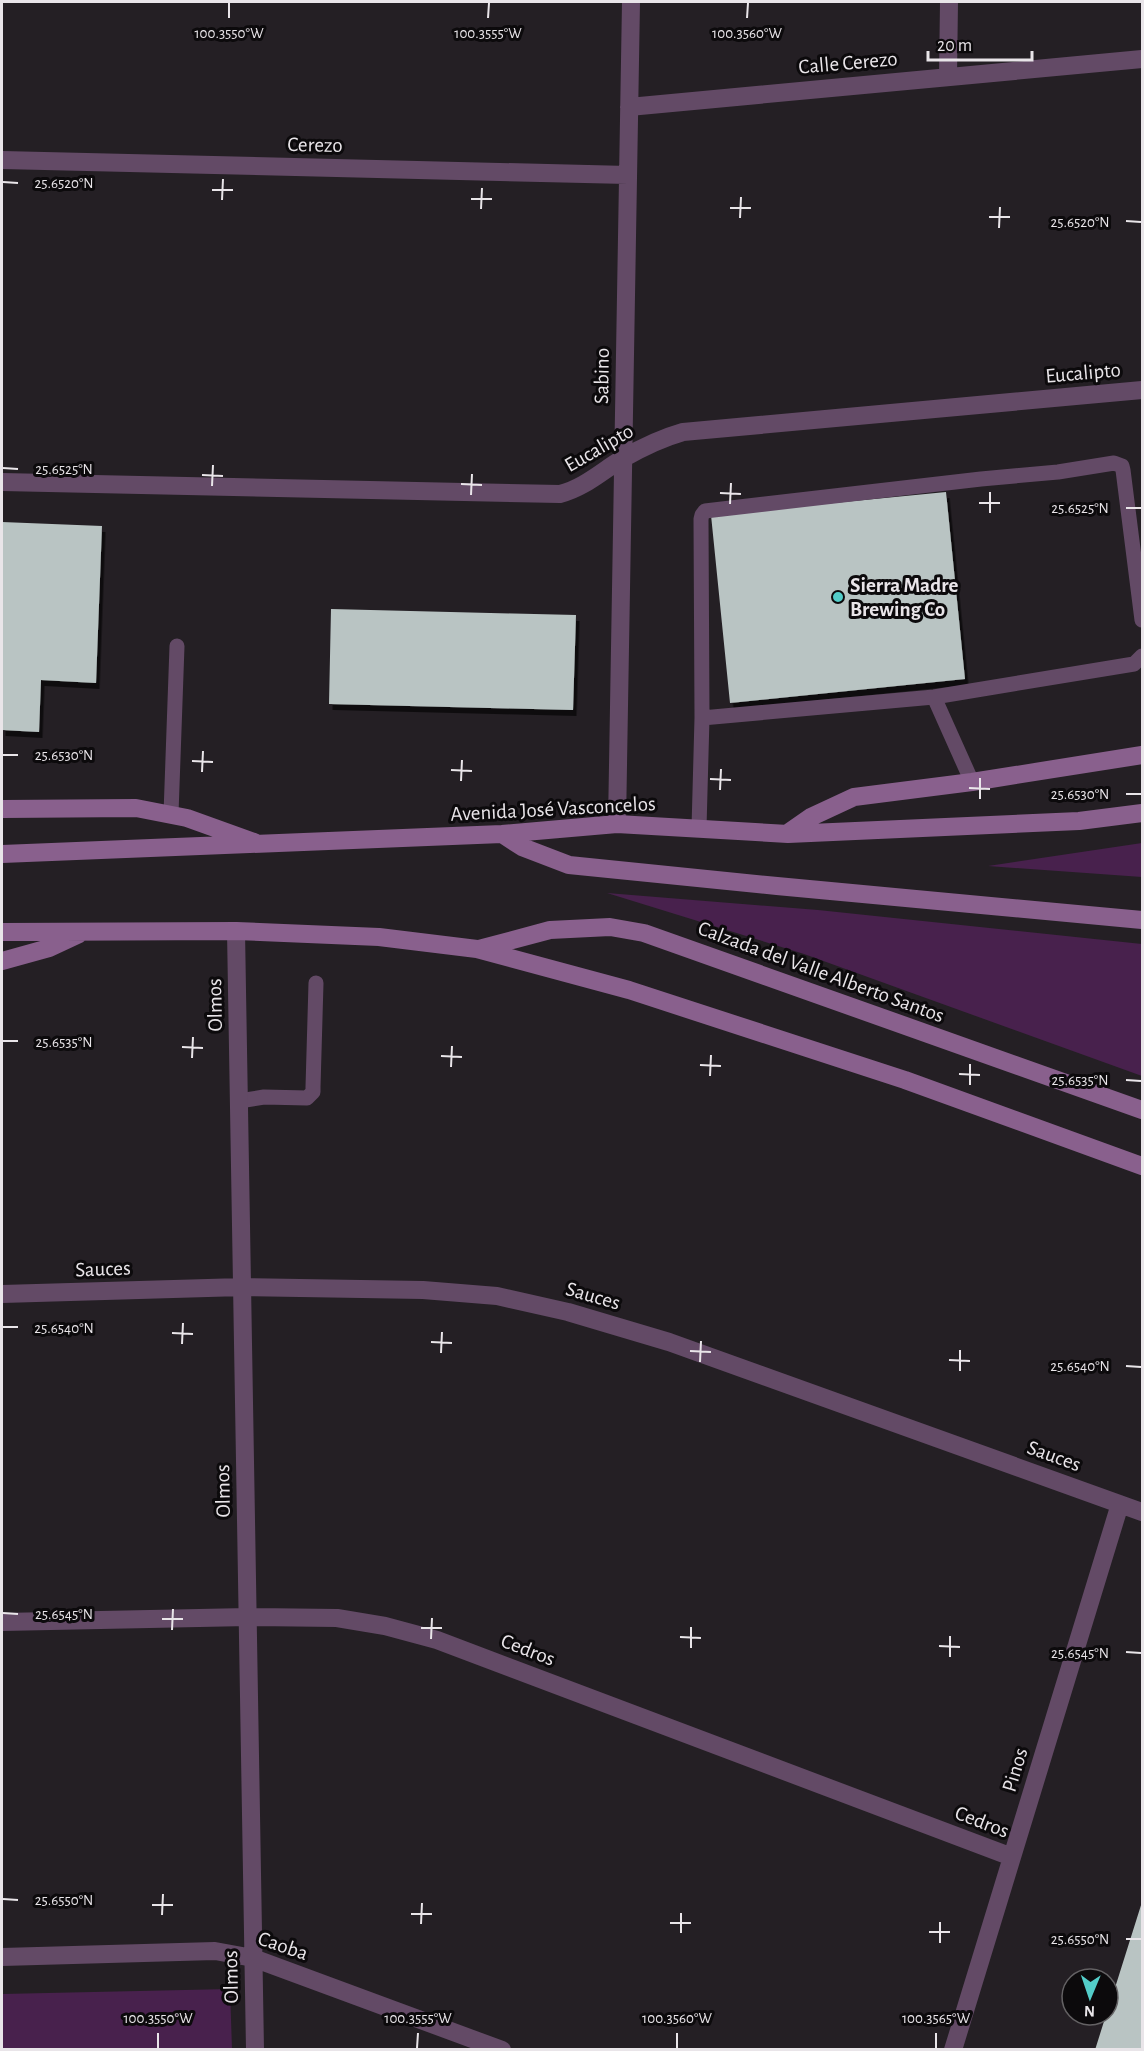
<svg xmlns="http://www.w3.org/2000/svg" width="1144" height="2051" font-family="'Alegreya Sans',sans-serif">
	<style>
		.park { fill: #48214d }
		.building { fill: #b9c4c3; filter: url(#shadow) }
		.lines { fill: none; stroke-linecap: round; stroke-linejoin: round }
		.lane { stroke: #634a66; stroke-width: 15 }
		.street { stroke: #634a66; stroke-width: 18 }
		.secondary { stroke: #89608d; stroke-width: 18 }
		.ticks { fill: none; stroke: #e9e5e9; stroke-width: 2 }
		.poi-dot { fill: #53cdc9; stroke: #0c0a0c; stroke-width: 2 }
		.labels { text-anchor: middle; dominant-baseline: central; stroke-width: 6; stroke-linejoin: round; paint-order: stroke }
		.street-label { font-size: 21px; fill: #e9e5e9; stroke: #0c0a0c }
		.poi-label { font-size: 21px; font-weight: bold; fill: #e9e5e9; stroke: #0c0a0c; text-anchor: start }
		.ticks-label { font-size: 15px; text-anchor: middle; fill: #e9e5e9; stroke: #0c0a0c; stroke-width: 6; stroke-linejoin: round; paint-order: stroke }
	</style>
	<defs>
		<filter id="shadow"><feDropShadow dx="3.5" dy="6" stdDeviation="0" flood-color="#0009"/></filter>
	</defs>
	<rect width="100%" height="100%" fill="#241f24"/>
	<path class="park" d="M 1142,843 L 1142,877 L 988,866 Z
		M 607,893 L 818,910 L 1142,944 L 1142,1076 L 804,954 Z
		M 230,1989 L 232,2049 L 2,2049 L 2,1994 Z"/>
	<path class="building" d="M 946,492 L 965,679 L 730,703 L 711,515 Z
		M 2,522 L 102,526 L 96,683 L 41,680 L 39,732 L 2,730 Z
		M 331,609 L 576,615 L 573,710 L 329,704 Z
		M 1142,1902 L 1142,2050 L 1095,2050 L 1106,2015 L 1108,2015 L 1108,2010 Z"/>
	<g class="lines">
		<path class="lane" d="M 934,697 L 972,782
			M 702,718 L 934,697 L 1134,664 L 1142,656
			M 171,814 L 177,646
			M 699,828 L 702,718 L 701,519 L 702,515 L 705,511 L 981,479 L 1058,472 L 1114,463 L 1122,466 L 1123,470 L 1142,620
			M 239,1101 L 264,1097 L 307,1098 L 313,1092 L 313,1087 L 316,983"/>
		<path class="street" d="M 948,76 L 949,2
			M 629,107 L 1142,59
			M 2,160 L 628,175
			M 2,482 L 560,494 C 584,488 602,471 622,459 C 641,448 662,438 683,432 L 1142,390
			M 617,824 L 631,2
			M 236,931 L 255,2050
			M 2,1294 L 242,1287 L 423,1290 L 497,1296 L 568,1312 L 669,1342 L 1142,1512
			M 2,1622 L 248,1617 L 337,1618 L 385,1626 L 437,1640 L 1012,1857
			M 2,1957 L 215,1951 L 253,1958 L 502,2050
			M 953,2050 L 1120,1504"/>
		<path class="secondary" d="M 2,809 L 136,808 L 187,818 L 254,842
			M 788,833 L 811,817 L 854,797 L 972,782 L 1142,755
			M 502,834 L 522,847 L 569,865 L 777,886 L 1142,920
			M 2,854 L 502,834 L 617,824 L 788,834 L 1079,821 L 1142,813
			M 2,932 L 236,931 L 379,937 L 477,949 L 629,990 L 905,1080 L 1142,1166
			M 479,949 L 550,930 L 610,927 L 644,933 L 1142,1110
			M 2,961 L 49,948 L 79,934"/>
	</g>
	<path class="ticks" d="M 229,18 L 229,3M 488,18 L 489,3M 747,18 L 748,3M 3,182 L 18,183M 212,190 L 233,190M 471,199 L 492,199M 222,200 L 223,179M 730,208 L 751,208M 481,209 L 482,188M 989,217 L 1010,217M 740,218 L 741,197M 1126,221 L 1141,222M 999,228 L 1000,207M 3,468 L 18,469M 202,475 L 223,476M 461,484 L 482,485M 212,486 L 213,465M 720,493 L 741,494M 471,495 L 472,474M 979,503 L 1000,503M 730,504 L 731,483M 1126,508 L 1141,508M 990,513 L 990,492M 3,755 L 18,755M 192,761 L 213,762M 451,770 L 472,771M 202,772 L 203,751M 710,779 L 731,780M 461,781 L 462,760M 969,788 L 990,789M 720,790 L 721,769M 1126,794 L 1141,794M 980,799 L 980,778M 3,1041 L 18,1041M 182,1047 L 203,1048M 441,1056 L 462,1057M 192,1058 L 193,1037M 700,1065 L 721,1066M 451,1067 L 452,1046M 959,1074 L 980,1075M 710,1076 L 711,1055M 1126,1080 L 1141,1081M 970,1085 L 970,1064M 3,1327 L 18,1327M 172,1333 L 193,1334M 431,1342 L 452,1343M 182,1344 L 183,1323M 690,1351 L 711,1352M 441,1353 L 442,1332M 949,1360 L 970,1361M 700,1362 L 701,1341M 1126,1366 L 1141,1367M 960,1371 L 960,1350M 3,1613 L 18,1614M 162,1619 L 183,1619M 421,1628 L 442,1628M 172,1630 L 173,1609M 680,1637 L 701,1638M 431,1639 L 432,1618M 939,1646 L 960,1647M 691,1648 L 691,1627M 1126,1652 L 1141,1653M 950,1657 L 950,1636M 3,1899 L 18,1900M 152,1905 L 173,1905M 411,1914 L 432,1914M 162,1915 L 163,1894M 670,1923 L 691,1923M 421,1924 L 422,1903M 929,1932 L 950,1932M 681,1933 L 681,1913M 1126,1939 L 1141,1939M 940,1943 L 940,1922M 158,2048 L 158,2033M 417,2048 L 418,2033M 677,2048 L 677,2033M 936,2048 L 936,2033"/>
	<circle class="poi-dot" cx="838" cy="597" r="6"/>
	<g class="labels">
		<g class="street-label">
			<text transform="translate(848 63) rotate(-5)">Calle Cerezo</text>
			<text transform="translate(315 145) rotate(1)">Cerezo</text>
			<text transform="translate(1083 373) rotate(-5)">Eucalipto</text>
			<text transform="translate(602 376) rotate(-89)">Sabino</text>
			<text transform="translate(599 448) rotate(-30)">Eucalipto</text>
			<text transform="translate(553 809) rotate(-3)">Avenida José Vasconcelos</text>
			<text transform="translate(821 972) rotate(20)">Calzada del Valle Alberto Santos</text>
			<text transform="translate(215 1005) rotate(-91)">Olmos</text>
			<text transform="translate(103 1269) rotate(-2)">Sauces</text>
			<text transform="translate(593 1296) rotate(16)">Sauces</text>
			<text transform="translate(1054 1456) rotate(20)">Sauces</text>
			<text transform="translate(223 1491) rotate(-91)">Olmos</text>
			<text transform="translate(528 1650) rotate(21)">Cedros</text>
			<text transform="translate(1015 1770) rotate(-73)">Pinos</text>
			<text transform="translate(982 1822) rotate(21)">Cedros</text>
			<text transform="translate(283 1946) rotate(19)">Caoba</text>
			<text transform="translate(231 1977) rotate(-91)">Olmos</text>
		</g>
		<g class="poi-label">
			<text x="850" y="585">Sierra Madre<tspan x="850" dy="24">Brewing Co</tspan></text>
		</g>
	</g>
	<g class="ticks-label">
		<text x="229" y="38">100.3550°W</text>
		<text x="488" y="38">100.3555°W</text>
		<text x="747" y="38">100.3560°W</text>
		<text x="64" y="188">25.6520°N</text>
		<text x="1080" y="227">25.6520°N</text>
		<text x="64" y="474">25.6525°N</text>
		<text x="1080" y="513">25.6525°N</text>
		<text x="64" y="760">25.6530°N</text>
		<text x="1080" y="799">25.6530°N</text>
		<text x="64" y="1047">25.6535°N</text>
		<text x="1080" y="1085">25.6535°N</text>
		<text x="64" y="1333">25.6540°N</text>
		<text x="1080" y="1371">25.6540°N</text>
		<text x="64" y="1619">25.6545°N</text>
		<text x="1080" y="1658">25.6545°N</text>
		<text x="64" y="1905">25.6550°N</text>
		<text x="1080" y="1944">25.6550°N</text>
		<text x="158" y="2023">100.3550°W</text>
		<text x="418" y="2023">100.3555°W</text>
		<text x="677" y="2023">100.3560°W</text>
		<text x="936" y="2023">100.3565°W</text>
	</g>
	<rect width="1144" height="2051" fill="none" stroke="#e9e5e9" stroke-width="6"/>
	<g transform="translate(1090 1997) rotate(182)"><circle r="28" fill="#0c0a0c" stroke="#646264" stroke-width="1.5"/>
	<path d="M0-4.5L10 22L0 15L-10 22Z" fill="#53cdc9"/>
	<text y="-9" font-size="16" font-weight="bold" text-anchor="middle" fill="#e9e5e9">N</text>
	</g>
	<path d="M928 51v9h104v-9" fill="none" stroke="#e9e5e9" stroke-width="3"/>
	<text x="937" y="51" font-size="18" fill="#e9e5e9" stroke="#0c0a0c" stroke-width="4.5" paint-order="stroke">20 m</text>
</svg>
